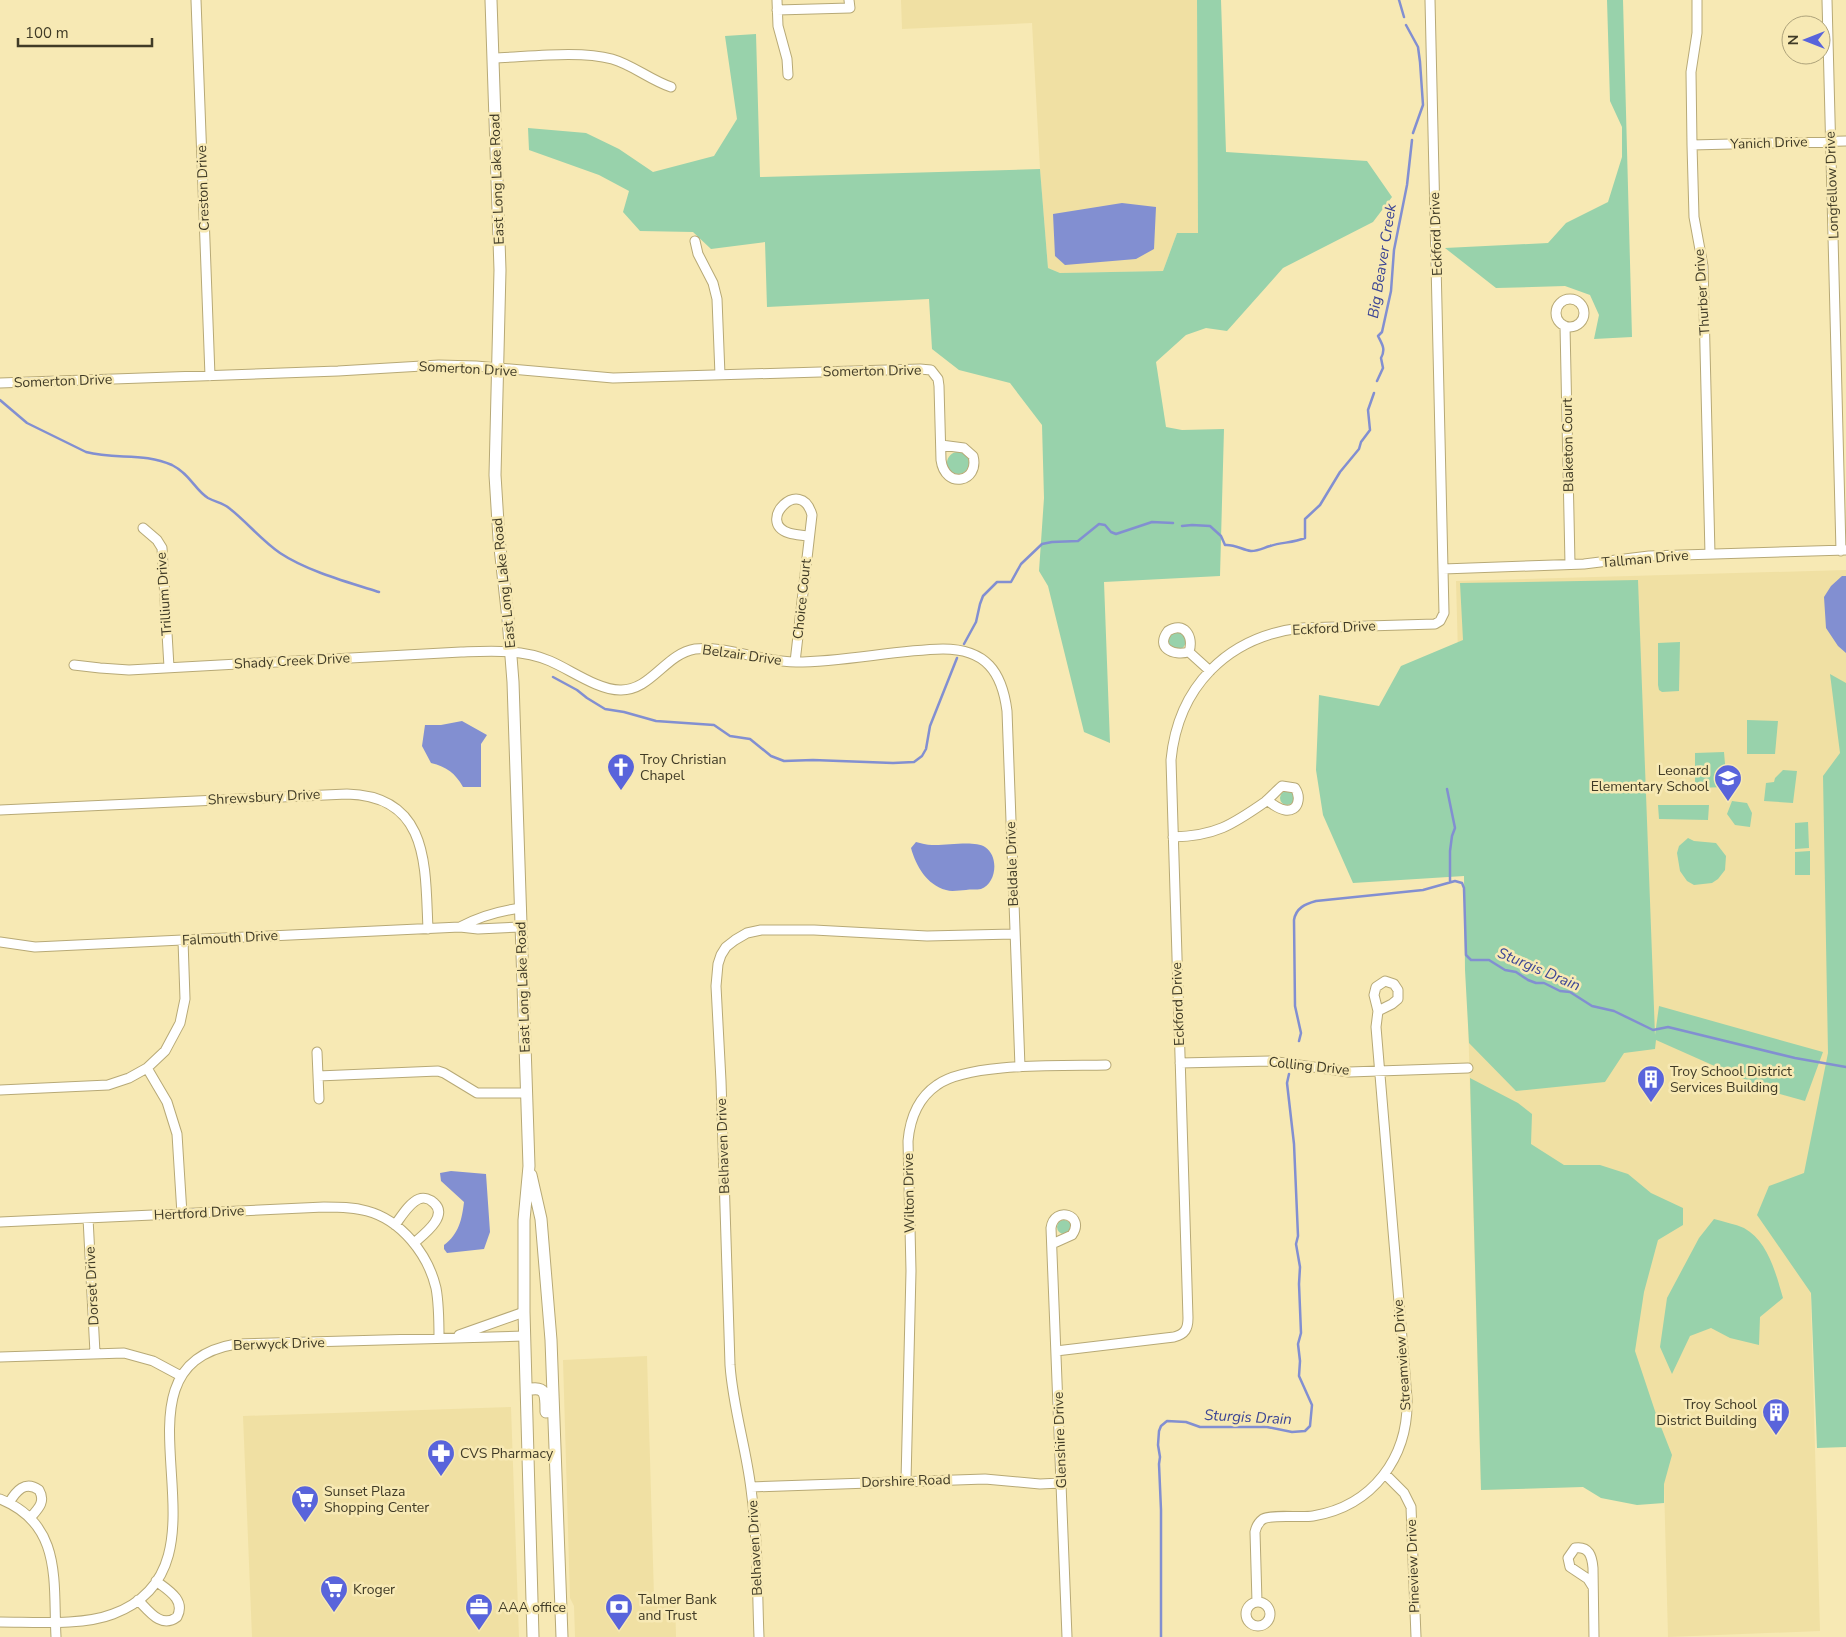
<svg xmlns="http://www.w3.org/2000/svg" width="1846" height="1637" font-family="'Nunito Sans',sans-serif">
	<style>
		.built { fill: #f0e0a3 }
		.green { fill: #98d2ab }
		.water { fill: #828fd1 }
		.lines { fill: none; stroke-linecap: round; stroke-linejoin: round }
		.stream { stroke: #828fd1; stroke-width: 2.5 }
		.minor-casing { stroke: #b7a976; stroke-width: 11 }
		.secondary-casing { stroke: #b7a976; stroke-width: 13 }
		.minor { stroke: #fff; stroke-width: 9 }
		.secondary { stroke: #fff; stroke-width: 11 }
		.labels { text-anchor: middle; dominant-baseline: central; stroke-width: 5; stroke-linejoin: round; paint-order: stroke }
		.street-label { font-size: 14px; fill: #403b26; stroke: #f7e9b4 }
		.poi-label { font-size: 14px; fill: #403b26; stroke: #f7e9b4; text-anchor: start }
		.water-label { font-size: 15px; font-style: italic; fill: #3c4595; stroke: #f7e9b4 }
	</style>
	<rect width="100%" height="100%" fill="#f7e9b4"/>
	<path class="built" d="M 901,0 L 1197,0 L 1198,233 L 1177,233 L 1163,271 L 1060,273 L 1048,268 L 1040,169 L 1032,23 L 902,29 Z
		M 1846,570 L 1846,1227 L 1809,1229 L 1820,1631 L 1668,1637 L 1664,1484 L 1481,1490 L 1456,581 Z
		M 647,1356 L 654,1596 L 675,1595 L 676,1637 L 575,1637 L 574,1606 L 570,1598 L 563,1360 Z
		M 511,1407 L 519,1637 L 252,1637 L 243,1416 Z"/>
	<path class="green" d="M 1197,0 L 1221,0 L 1226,152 L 1367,161 L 1392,197 L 1373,222 L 1283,268 L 1227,331 L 1206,328 L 1186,335 L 1156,362 L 1166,427 L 1182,430 L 1224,429 L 1220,576 L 1104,582 L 1110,743 L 1084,732 L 1048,586 L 1039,571 L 1044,498 L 1042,425 L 1010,383 L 959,370 L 932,349 L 929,299 L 767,307 L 765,242 L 711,249 L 693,232 L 640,231 L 623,212 L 629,191 L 599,175 L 529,150 L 528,128 L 586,133 L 619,149 L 653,172 L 714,156 L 737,119 L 725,36 L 756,34 L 760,177 L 1040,169 L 1048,268 L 1060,273 L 1163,271 L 1177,233 L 1198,233 Z
		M 1607,0 L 1623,0 L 1632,337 L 1594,339 L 1599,315 L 1590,295 L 1565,286 L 1496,288 L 1445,248 L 1548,243 L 1566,223 L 1608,202 L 1622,157 L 1622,127 L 1610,101 Z
		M947 463a11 11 0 1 1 22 0a11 11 0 1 1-22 0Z
		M 1638,580 L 1655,1035 L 1659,1006 L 1823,1052 L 1805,1101 L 1773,1092 L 1656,1040 L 1655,1049 L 1624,1053 L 1605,1082 L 1516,1091 L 1469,1043 L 1465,970 L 1464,876 L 1353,883 L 1323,815 L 1316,770 L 1319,695 L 1379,706 L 1401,666 L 1463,640 L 1460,583 Z
		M1168 641a9 9 0 1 1 18 0a9 9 0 1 1-18 0Z
		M 1680,642 L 1679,691 L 1662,692 L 1659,690 L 1658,685 L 1658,643 Z
		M 1830,674 L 1846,683 L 1846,1447 L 1817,1448 L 1811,1293 L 1757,1215 L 1769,1186 L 1804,1173 L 1828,1053 L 1823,776 L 1840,753 Z
		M 1747,720 L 1778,721 L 1775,754 L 1747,754 Z
		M 1724,752 L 1727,787 L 1695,788 L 1695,753 Z
		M 1783,770 L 1797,771 L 1793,803 L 1764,801 L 1766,783 L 1774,782 L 1775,778 Z
		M1280 798a7 7 0 1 1 14 0a7 7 0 1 1-14 0Z
		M 1732,801 L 1747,803 L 1752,813 L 1750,827 L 1735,825 L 1727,814 Z
		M 1658,805 L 1709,805 L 1708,820 L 1659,819 Z
		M 1808,822 L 1809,848 L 1795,849 L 1795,823 Z
		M 1688,838 L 1694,841 L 1716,843 L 1726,856 L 1725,870 L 1718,879 L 1712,883 L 1694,885 L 1687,881 L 1680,871 L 1677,853 L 1679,846 Z
		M 1810,851 L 1810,875 L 1795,875 L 1795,852 Z
		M 1470,1078 L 1518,1103 L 1532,1114 L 1531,1144 L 1564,1165 L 1600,1165 L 1628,1174 L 1651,1193 L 1683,1208 L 1683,1225 L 1658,1240 L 1644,1292 L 1635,1351 L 1656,1414 L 1672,1455 L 1664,1484 L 1664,1503 L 1637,1505 L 1601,1498 L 1583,1487 L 1481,1490 Z
		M 1714,1219 C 1724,1222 1735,1224 1744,1228 C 1768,1241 1776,1274 1783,1298 L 1760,1317 L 1759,1345 L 1730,1338 L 1711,1328 L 1690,1336 L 1672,1374 L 1660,1347 L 1667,1298 L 1699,1238 Z
		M1057 1227a7 7 0 1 1 14 0a7 7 0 1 1-14 0Z"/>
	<path class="water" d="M 1122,203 L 1156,207 L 1154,249 L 1136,259 L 1065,265 L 1055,256 L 1053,214 Z
		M 1842,576 L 1846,576 L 1846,653 L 1838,646 L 1826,628 L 1824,597 L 1831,586 Z
		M 462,721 L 487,735 L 481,744 L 481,787 L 463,787 C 455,773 447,767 431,763 L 422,746 L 425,725 L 441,725 Z
		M 916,842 C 921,843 927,845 932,845 C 945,846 974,840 985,847 C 999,856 997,883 981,889 C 977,890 970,889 966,890 C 960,890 952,892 946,890 C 927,885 916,866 911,848 Z
		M 451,1171 L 486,1174 L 490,1232 L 484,1249 L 447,1253 L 444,1249 L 444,1245 C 459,1234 462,1219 464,1202 L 441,1181 L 440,1173 Z"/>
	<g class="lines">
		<path class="stream" d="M 1399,0 L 1404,17
			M 1406,25 L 1418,47 L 1420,62 L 1423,105 L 1413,133
			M 1377,381 L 1383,368 L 1381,358 C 1386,349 1382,344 1378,336 L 1382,332 L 1391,291 L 1394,250 L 1407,185 L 1412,140
			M 0,400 L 27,423 L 86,452 C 115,460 144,452 172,465 C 190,474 195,490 208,498 C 215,502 223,503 229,508 C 247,522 261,540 280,553 C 307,571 347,582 379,592
			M 1182,526 L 1192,525 L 1210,526 L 1221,536 L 1225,545 C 1235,544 1242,550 1251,551 C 1259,551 1263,548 1270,546 C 1282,542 1293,543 1305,538 L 1305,519 L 1320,505 L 1340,472 L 1359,449 L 1361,442 L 1370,430 L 1368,410 L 1374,393
			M 964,644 L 976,622 L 980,604 L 983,596 L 997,582 L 1011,582 L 1021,564 L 1042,544 L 1052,542 L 1078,541 L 1099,524 L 1105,525 L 1111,532 L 1116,534 L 1152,522 L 1173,523
			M 553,677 L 577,690 L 587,698 L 605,709 L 624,712 L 656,721 L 714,725 L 730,736 L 750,739 L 771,756 L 784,761 L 813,760 L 893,763 L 914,762 L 922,756 L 926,749 L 930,726 L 957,658
			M 1447,789 L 1455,828 L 1452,836 L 1450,851 L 1450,882
			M 1299,1041 L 1301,1033 L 1295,1006 L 1294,920 C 1296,908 1305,904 1316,901 L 1423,890 L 1455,881 L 1462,883 L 1464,888 L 1466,955 L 1471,960 L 1489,960 L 1505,970 L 1516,972 L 1528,980 L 1536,983 L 1544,983 L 1560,991 L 1570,992 L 1592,1006 L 1614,1011 L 1653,1030 L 1668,1027 L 1795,1058 L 1846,1067
			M 1161,1637 L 1161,1510 L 1159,1464 L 1160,1457 L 1158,1445 L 1159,1431 L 1161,1426 L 1167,1421 L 1186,1422 L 1200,1427 L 1267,1427 L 1292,1432 L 1305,1431 L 1310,1426 L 1312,1405 L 1299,1376 L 1300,1361 L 1298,1344 L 1301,1333 L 1299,1284 L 1300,1267 L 1296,1244 L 1298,1236 L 1294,1144 L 1287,1083 L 1289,1074"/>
		<g class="minor-casing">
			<path id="minor" d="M 196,0 L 210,376
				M 777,0 L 778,26 L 787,59 L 788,75
				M 1697,0 L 1697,33 L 1691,72 L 1692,145 L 1694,217 L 1703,266 L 1710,554
				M 1827,0 L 1841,551
				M 777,10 L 850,8 L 849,0
				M 493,58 C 527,57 579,50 612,59 C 633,65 650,80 671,87
				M 1692,145 L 1846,141
				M 695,241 L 698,254 L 713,283 L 717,299 L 720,375
				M1556 313a14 14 0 1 1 28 0a14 14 0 1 1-28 0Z
				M 1565,326 L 1570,564
				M 0,383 L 338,371 L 439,365 L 476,366 L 613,378 L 920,369 L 931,370 L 938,379 L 939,386 L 941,460 C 945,490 980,482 973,456 L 964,448 L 941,445
				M 143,528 L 157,540 L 162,548 L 169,667
				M 1443,569 L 1584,564 L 1649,556 L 1846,550
				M 1189,652 C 1173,656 1155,648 1168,631 C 1184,621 1194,636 1189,652 L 1210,671
				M 795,662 L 812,515 C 801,475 755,522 789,533 C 795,535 802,535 808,536
				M 74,665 L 100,668 L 129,670 L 461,652 C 492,651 521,649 550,661 C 571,670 598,690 620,690 C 651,691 665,654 695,649 C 724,645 763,662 796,662 C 845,662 894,650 943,649 C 986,649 1002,672 1007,711 L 1020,1067
				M 0,810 L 347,794 C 430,796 425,867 428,929
				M 1173,837 C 1215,836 1232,825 1265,802 C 1271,797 1276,791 1282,786 L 1295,788 C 1301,797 1299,812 1285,810 C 1278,809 1272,804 1267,800
				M 521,908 C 498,911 480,916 460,927 L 478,929 L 521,927
				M 0,942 L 35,947 L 460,927
				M 317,1052 L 319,1099
				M 1180,1063 L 1270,1061 L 1349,1072 L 1468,1068
				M 147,1068 L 167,1102 L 177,1134 L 182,1214
				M 318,1076 L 438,1071 L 444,1073 L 477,1093 L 527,1093
				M 0,1090 L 108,1085 L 129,1078 L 147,1068 L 165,1051 L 180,1023 L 185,999 L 183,940
				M 88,1218 L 95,1353
				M 0,1222 L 324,1207 C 339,1207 353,1207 367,1211 C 401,1220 428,1254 436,1288 C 439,1304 439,1321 439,1338
				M 395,1225 C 401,1217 409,1203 419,1199 C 424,1197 430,1199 434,1203 C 449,1216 423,1235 414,1243
				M 1052,1244 L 1072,1235 C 1086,1215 1054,1205 1051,1228 L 1067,1637
				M 459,1335 L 524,1312
				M 1056,1351 L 1174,1337 C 1185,1334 1188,1329 1188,1318 L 1171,760 C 1178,687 1227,637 1300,628 L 1435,624 L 1440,621 L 1444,613 L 1430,0
				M 0,1357 L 124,1353 L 153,1361 L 181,1376
				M 1385,1474 L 1404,1493 L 1411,1507 L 1416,1637
				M 906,1481 L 911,1271 L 908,1141 C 910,1119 918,1098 937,1085 C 968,1062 1065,1066 1106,1065
				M 751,1487 L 985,1479 L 1040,1484 L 1061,1483
				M 0,1499 C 63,1524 53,1582 56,1637
				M 9,1503 C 16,1491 25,1480 39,1490 C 46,1502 38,1509 30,1518
				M 1593,1587 L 1588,1579 L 1570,1567 L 1568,1558 L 1575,1548 C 1589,1546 1592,1556 1593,1568 L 1594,1637
				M 138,1600 C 149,1611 161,1629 177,1617 C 186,1600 168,1590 156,1581
				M1246 1614a12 12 0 1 1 24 0a12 12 0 1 1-24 0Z
				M 1257,1602 L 1255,1532 C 1256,1527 1259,1522 1263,1519 C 1273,1514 1301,1518 1313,1516 C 1373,1506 1409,1457 1407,1398 L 1376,1027 L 1378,1011 L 1392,1004 L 1398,999 L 1398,990 L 1394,984 L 1385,981 L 1376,987 L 1374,995 L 1378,1011
				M 0,1622 C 34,1622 82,1626 113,1614 C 247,1564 93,1368 236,1344 L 524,1336
				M 759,1637 C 757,1588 758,1538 751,1489 C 746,1447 733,1408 730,1365 L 721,1081 L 716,986 L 718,964 L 721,955 L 726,947 L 735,940 L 747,933 L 761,930 L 814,930 L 927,936 L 1014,934"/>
		</g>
		<g class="secondary-casing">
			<path id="secondary" d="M 491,0 L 500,270 L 495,475 L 499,539 L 508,619 L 513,682 L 529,1166 L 524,1220 L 524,1312 L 533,1637
				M 531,1175 L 541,1219 L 551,1340 L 562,1637
				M 527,1390 C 547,1385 546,1396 546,1412"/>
		</g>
		<use href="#minor" class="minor"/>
		<use href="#secondary" class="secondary"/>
	</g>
	<defs>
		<g id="church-pin" transform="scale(1.4375)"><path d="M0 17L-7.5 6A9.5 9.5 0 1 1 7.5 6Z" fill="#5964db" stroke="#f7e9b4"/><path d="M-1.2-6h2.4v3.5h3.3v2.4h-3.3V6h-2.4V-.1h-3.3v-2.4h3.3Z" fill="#fff"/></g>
		<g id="school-pin" transform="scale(1.4375)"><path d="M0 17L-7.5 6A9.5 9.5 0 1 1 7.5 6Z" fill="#5964db" stroke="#f7e9b4"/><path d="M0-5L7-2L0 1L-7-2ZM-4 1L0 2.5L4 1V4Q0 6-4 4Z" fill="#fff"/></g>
		<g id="building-pin" transform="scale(1.4375)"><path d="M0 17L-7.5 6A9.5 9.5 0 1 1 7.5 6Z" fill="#5964db" stroke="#f7e9b4"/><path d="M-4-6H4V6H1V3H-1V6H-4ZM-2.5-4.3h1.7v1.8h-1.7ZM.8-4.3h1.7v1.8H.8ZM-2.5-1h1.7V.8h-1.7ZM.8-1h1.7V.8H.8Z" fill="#fff"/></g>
		<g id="pharmacy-pin" transform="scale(1.4375)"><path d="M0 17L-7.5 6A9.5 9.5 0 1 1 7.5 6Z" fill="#5964db" stroke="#f7e9b4"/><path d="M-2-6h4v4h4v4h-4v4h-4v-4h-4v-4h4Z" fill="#fff"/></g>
		<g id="supermarket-pin" transform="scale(1.4375)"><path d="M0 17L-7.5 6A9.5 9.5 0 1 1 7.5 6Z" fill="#5964db" stroke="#f7e9b4"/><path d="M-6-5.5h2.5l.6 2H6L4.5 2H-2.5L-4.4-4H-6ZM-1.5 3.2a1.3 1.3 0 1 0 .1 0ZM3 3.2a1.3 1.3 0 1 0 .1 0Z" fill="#fff"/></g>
		<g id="office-pin" transform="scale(1.4375)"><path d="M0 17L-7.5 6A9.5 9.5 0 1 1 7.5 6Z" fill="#5964db" stroke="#f7e9b4"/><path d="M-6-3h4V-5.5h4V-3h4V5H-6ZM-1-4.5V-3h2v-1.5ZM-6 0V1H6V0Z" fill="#fff"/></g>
		<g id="bank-pin" transform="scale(1.4375)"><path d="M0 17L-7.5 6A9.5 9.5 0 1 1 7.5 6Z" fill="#5964db" stroke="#f7e9b4"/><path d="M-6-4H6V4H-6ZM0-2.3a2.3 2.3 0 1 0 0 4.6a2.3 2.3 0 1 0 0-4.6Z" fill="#fff"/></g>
	</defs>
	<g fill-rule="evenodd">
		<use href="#church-pin" x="621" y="767"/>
		<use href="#school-pin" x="1728" y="778"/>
		<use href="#building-pin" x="1651" y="1079"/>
		<use href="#building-pin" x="1776" y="1412"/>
		<use href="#pharmacy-pin" x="441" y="1453"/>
		<use href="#supermarket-pin" x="305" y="1499"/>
		<use href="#supermarket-pin" x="334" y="1589"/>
		<use href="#office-pin" x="479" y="1607"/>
		<use href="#bank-pin" x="619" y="1607"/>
	</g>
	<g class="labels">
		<g class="street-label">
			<text transform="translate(1769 143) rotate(-2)">Yanich Drive</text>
			<text transform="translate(497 179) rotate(-92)">East Long Lake Road</text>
			<text transform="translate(1832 185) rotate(-92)">Longfellow Drive</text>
			<text transform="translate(203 188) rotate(-92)">Creston Drive</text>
			<text transform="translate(1436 234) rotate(-92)">Eckford Drive</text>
			<text transform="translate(1702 292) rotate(-94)">Thurber Drive</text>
			<text transform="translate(468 369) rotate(3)">Somerton Drive</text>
			<text transform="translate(872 371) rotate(-1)">Somerton Drive</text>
			<text transform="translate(63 381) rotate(-2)">Somerton Drive</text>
			<text transform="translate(1568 445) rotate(-91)">Blaketon Court</text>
			<text transform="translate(1645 559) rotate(-5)">Tallman Drive</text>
			<text transform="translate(504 583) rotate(-96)">East Long Lake Road</text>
			<text transform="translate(164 594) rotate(-94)">Trillium Drive</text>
			<text transform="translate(802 599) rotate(-84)">Choice Court</text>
			<text transform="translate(1334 628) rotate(-3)">Eckford Drive</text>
			<text transform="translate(742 655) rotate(8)">Belzair Drive</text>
			<text transform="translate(292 661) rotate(-3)">Shady Creek Drive</text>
			<text transform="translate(264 797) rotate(-3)">Shrewsbury Drive</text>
			<text transform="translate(1012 864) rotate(-92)">Beldale Drive</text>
			<text transform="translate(230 938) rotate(-3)">Falmouth Drive</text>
			<text transform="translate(523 987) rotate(-92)">East Long Lake Road</text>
			<text transform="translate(1178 1004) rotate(-92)">Eckford Drive</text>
			<text transform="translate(1309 1066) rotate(6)">Colling Drive</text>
			<text transform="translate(723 1146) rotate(-92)">Belhaven Drive</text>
			<text transform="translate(909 1193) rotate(-91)">Wilton Drive</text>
			<text transform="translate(199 1213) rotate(-3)">Hertford Drive</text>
			<text transform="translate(92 1286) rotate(-93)">Dorset Drive</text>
			<text transform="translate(279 1344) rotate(-2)">Berwyck Drive</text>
			<text transform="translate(1402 1355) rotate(-94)">Streamview Drive</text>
			<text transform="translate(1060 1440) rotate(-92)">Glenshire Drive</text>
			<text transform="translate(906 1481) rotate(-2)">Dorshire Road</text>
			<text transform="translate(755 1548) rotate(-93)">Belhaven Drive</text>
			<text transform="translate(1413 1566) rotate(-92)">Pineview Drive</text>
		</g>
		<g class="poi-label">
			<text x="640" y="759">Troy Christian<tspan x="640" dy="16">Chapel</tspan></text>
			<text x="1709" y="770" text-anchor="end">Leonard<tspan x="1709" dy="16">Elementary School</tspan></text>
			<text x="1670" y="1071">Troy School District<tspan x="1670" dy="16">Services Building</tspan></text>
			<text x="1757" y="1404" text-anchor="end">Troy School<tspan x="1757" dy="16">District Building</tspan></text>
			<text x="460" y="1453">CVS Pharmacy</text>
			<text x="324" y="1491">Sunset Plaza<tspan x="324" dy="16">Shopping Center</tspan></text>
			<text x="353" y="1589">Kroger</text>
			<text x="638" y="1599">Talmer Bank<tspan x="638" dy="16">and Trust</tspan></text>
			<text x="498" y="1607">AAA office</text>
		</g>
		<g class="water-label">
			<text transform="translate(1382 261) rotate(-81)">Big Beaver Creek</text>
			<text transform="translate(1539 969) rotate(23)">Sturgis Drain</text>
			<text transform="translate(1248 1417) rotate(3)">Sturgis Drain</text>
		</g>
	</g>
	<g transform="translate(1806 40) rotate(270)"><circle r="24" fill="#f7e9b4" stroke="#aea37b"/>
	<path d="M0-4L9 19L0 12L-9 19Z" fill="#5964db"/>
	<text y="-8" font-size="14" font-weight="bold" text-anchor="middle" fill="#403b26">N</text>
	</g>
	<path d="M18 38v8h134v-8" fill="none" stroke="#403b26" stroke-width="2.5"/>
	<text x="25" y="38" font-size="15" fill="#403b26" stroke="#f7e9b4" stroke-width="4" paint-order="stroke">100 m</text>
</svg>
